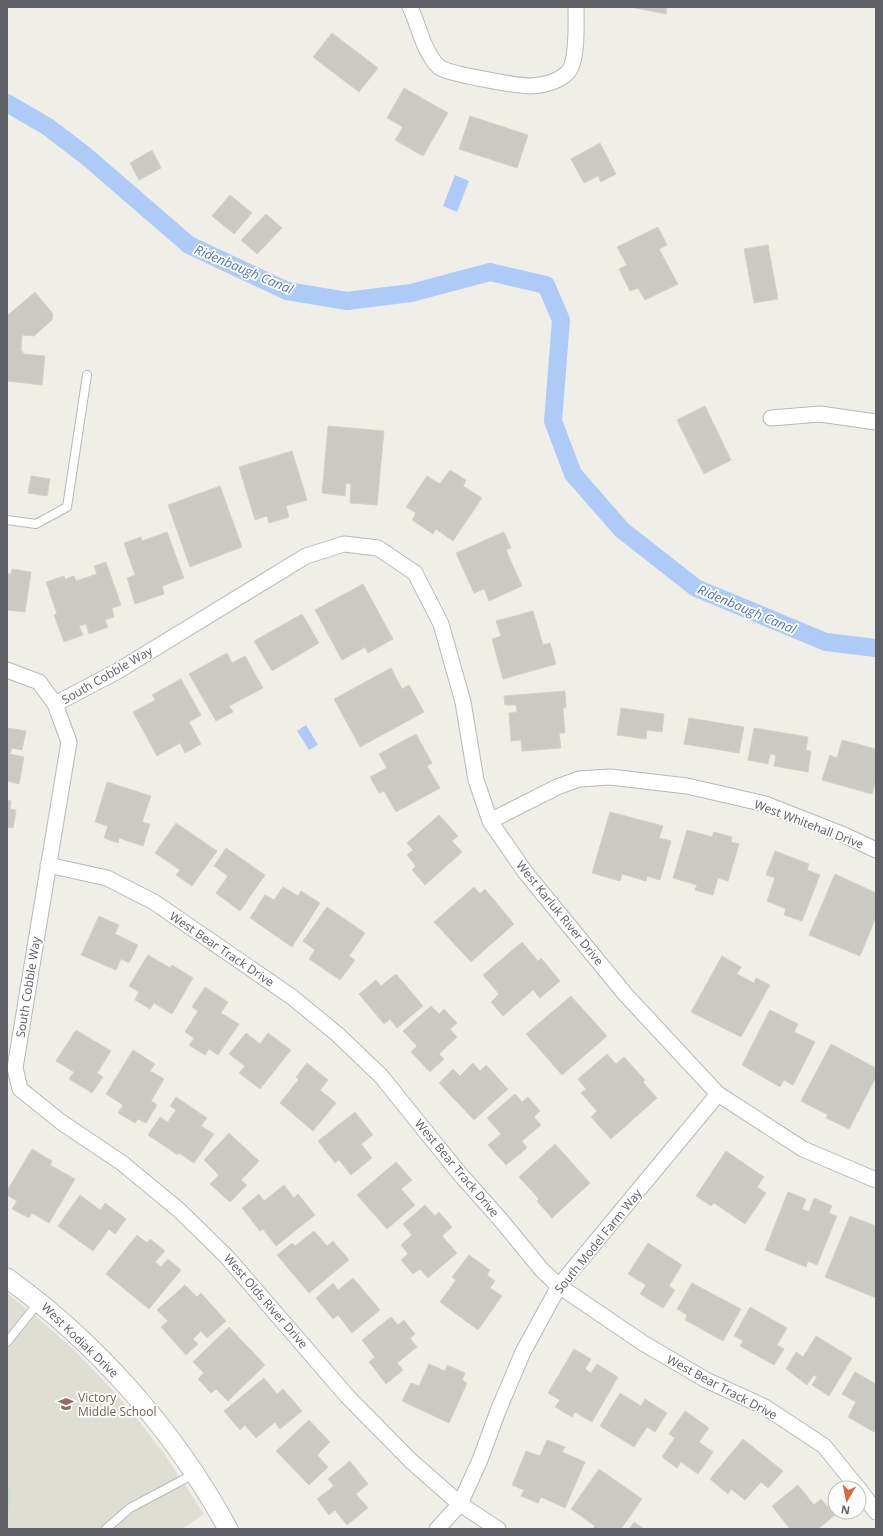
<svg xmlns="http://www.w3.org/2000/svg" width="883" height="1536" font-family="'Open Sans',sans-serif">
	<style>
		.education { fill: #dfded5 }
		.green { fill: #c6e4cb }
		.water { fill: #aecbf8 }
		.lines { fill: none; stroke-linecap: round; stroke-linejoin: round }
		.canal { stroke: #aecbf8; stroke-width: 18 }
		.building { fill: #cbc9c4; stroke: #d4d2c6 }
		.service-casing { stroke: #b7b8bc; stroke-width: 10 }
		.minor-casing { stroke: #b7b8bc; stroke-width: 17 }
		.tertiary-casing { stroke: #b7b8bc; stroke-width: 21 }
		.service { stroke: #fff; stroke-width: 8 }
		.minor { stroke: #fff; stroke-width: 15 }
		.tertiary { stroke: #fff; stroke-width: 19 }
		.labels { text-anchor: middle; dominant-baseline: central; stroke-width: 3.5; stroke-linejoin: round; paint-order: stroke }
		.street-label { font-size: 12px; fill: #5e6066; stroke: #fff }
		.education-label { font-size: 12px; fill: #785e54; stroke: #fff; text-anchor: start }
		.water-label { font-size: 13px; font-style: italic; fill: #5172bb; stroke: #fff }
	</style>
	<rect width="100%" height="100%" fill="#efefe7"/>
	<path class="education" d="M 7,1293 L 38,1318 L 73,1349 L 109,1386 L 139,1421 L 165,1455 L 204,1514 L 182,1529 L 7,1529 Z"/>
	<path class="green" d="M 7,1485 L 12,1491 L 7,1518 Z"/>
	<path class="water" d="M 455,175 L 469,181 L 457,212 L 443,206 Z
		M 306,725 L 318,745 L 309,750 L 297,731 Z"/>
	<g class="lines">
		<path class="canal" d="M 7,103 L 48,127 L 86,156 L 189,245 L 287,291 L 347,301 L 411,293 L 490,272 L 546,285 L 561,320 L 553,421 L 573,474 L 622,530 L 696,588 L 826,642 L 876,648"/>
	</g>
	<path class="building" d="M 630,7 L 667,7 L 666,14 Z
		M 332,33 L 378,68 L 359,92 L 313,57 Z
		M 404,88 L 448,113 L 423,156 L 395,140 L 403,127 L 387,118 Z
		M 470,116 L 528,135 L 517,168 L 459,149 Z
		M 600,143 L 616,174 L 601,182 L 598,176 L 584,183 L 571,159 Z
		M 152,150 L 161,168 L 139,180 L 130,163 Z
		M 230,195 L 252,213 L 234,234 L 212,216 Z
		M 266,214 L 282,228 L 257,254 L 241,240 Z
		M 658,227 L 667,245 L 659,249 L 678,284 L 645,300 L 638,288 L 630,291 L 619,269 L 627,265 L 617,247 Z
		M 768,245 L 778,299 L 754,303 L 744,249 Z
		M 35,292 L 53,314 L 52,320 L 34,336 L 22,335 L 21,350 L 24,354 L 45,356 L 42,385 L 7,381 L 7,316 Z
		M 705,406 L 731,460 L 704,474 L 677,420 Z
		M 328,426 L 384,431 L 377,505 L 350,503 L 351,484 L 346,483 L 345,496 L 322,493 Z
		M 292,451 L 307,500 L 286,506 L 289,517 L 269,523 L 267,516 L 255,520 L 239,467 Z
		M 450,470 L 466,480 L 463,486 L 482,498 L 453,541 L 436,529 L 433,534 L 412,520 L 416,513 L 406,507 L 427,476 L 440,484 Z
		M 31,476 L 50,479 L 47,496 L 28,493 Z
		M 220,486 L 242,547 L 190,567 L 168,505 Z
		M 167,532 L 184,578 L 162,586 L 164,594 L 135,604 L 127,578 L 135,575 L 124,543 L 141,537 L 142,541 Z
		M 504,532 L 511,548 L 506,550 L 522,586 L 489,601 L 484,589 L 474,593 L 456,553 Z
		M 106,562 L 121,605 L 112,608 L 114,617 L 105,620 L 108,627 L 89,634 L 86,624 L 79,626 L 83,635 L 64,642 L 54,615 L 57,614 L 46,582 L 64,576 L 65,579 L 74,576 L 76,581 L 97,574 L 94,566 Z
		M 12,569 L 31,572 L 25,612 L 7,610 L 7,574 L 11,574 Z
		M 363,584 L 393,639 L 368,653 L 365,647 L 342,660 L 315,610 Z
		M 533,611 L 543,645 L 550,643 L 556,664 L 503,679 L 492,639 L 501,636 L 496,621 Z
		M 302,614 L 319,643 L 272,671 L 254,641 Z
		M 227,653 L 232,663 L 245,656 L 263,688 L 229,706 L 233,712 L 216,721 L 189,674 Z
		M 391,668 L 402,689 L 409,685 L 424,712 L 360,747 L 334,699 Z
		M 181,679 L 201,715 L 189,722 L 201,744 L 185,753 L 180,743 L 157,756 L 133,712 L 155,700 L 152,695 Z
		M 565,691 L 566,708 L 563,708 L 565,733 L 559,733 L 561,748 L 522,751 L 521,740 L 511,741 L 509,713 L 517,712 L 516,705 L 505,705 L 504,696 Z
		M 621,708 L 664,714 L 662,732 L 647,730 L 646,739 L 617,735 Z
		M 689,718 L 744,727 L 739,753 L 684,744 Z
		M 7,728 L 26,731 L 22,750 L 12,748 L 10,754 L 24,757 L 19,784 L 7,781 Z
		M 754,728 L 808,737 L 806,750 L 811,751 L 808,772 L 774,766 L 776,755 L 770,754 L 768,764 L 748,760 Z
		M 416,734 L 432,763 L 427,766 L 440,788 L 396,812 L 384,791 L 379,793 L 370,777 L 387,768 L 379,754 Z
		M 842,740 L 876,749 L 876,781 L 872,794 L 822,780 L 830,755 L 837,758 Z
		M 107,782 L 151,796 L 142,822 L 150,824 L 143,846 L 119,838 L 118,843 L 104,838 L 108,826 L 95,822 Z
		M 7,800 L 11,801 L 10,809 L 16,810 L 13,828 L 7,827 Z
		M 610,812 L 663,826 L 659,838 L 671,841 L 660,880 L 647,876 L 646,881 L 622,874 L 620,881 L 592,873 Z
		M 439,815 L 458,836 L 452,841 L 462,852 L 425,885 L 412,870 L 416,866 L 407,855 L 413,850 L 407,843 Z
		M 176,823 L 217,851 L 192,886 L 176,875 L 180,870 L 155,853 Z
		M 687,830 L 712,837 L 714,832 L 732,837 L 731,842 L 739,844 L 728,881 L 718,878 L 713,895 L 695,890 L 697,885 L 673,878 Z
		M 226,848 L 265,875 L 240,911 L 216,893 L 228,876 L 214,866 Z
		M 775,851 L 809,864 L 807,870 L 820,875 L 802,921 L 784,915 L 786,909 L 767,901 L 775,878 L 766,875 Z
		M 835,874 L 876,893 L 876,917 L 860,956 L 809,935 Z
		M 283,887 L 298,896 L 301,891 L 320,903 L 292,947 L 250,918 L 265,895 L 274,900 Z
		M 474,887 L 480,894 L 485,889 L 514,924 L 471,962 L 434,922 Z
		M 327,907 L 365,933 L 349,956 L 355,960 L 340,980 L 309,959 L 315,950 L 303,941 Z
		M 99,916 L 119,925 L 115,934 L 138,945 L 129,963 L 121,959 L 116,970 L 81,955 Z
		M 522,942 L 538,961 L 541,958 L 560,981 L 540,998 L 533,990 L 503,1016 L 491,1002 L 499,994 L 483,975 Z
		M 148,955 L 170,968 L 172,965 L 193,978 L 172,1014 L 154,1003 L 150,1009 L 135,1000 L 139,992 L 129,986 Z
		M 722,956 L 741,967 L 737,974 L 754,983 L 756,978 L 770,985 L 741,1037 L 691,1012 Z
		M 396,974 L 423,1006 L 397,1028 L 390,1019 L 384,1024 L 359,994 L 376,980 L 381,986 Z
		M 205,987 L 228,1002 L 221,1013 L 239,1024 L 218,1055 L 209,1049 L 205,1055 L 189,1045 L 194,1038 L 185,1032 L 198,1011 L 192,1007 Z
		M 571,996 L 607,1036 L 562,1075 L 526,1034 Z
		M 431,1006 L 439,1014 L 444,1009 L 457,1023 L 450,1029 L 457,1037 L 439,1054 L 444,1059 L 430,1072 L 411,1052 L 417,1046 L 403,1031 Z
		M 770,1010 L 798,1024 L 794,1032 L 815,1042 L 793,1085 L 784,1080 L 780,1087 L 742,1065 Z
		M 76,1030 L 111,1051 L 97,1073 L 103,1077 L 92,1093 L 69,1079 L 74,1072 L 56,1061 Z
		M 246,1033 L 260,1044 L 268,1033 L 291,1050 L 260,1089 L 239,1073 L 245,1066 L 229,1054 Z
		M 831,1044 L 876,1068 L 876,1077 L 849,1129 L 826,1118 L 828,1115 L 801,1101 Z
		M 133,1050 L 155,1064 L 150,1071 L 164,1079 L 151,1101 L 157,1105 L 146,1123 L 138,1119 L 135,1123 L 118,1113 L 123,1105 L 106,1094 Z
		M 607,1054 L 616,1064 L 624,1057 L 645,1080 L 643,1082 L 657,1098 L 611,1139 L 591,1117 L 597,1111 L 581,1093 L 586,1089 L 578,1079 Z
		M 307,1063 L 328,1080 L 320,1090 L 336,1103 L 313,1131 L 280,1103 L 299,1079 L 296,1077 Z
		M 473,1063 L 480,1071 L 486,1065 L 508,1089 L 474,1120 L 439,1083 L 453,1069 L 460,1076 Z
		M 515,1094 L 522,1102 L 528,1097 L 540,1111 L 534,1117 L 541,1125 L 522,1141 L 527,1148 L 506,1165 L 488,1145 L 501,1134 L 487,1118 Z
		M 176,1097 L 207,1118 L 201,1126 L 214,1134 L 194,1163 L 179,1153 L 178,1155 L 148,1135 L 160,1117 L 168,1122 L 176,1110 L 170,1106 Z
		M 355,1112 L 373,1135 L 361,1144 L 372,1158 L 351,1175 L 339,1160 L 335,1163 L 318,1141 Z
		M 229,1133 L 259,1161 L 241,1180 L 247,1185 L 230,1202 L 210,1184 L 219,1175 L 204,1160 Z
		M 555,1144 L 590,1183 L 552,1218 L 537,1201 L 539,1199 L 519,1177 Z
		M 32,1149 L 52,1161 L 50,1165 L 75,1179 L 49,1223 L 32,1213 L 29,1218 L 12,1209 L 17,1201 L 7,1195 L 7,1191 Z
		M 726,1151 L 764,1177 L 757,1187 L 766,1193 L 745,1224 L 714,1203 L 711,1206 L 696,1196 Z
		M 396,1162 L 412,1180 L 401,1189 L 415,1205 L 387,1229 L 357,1195 Z
		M 284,1185 L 294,1198 L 298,1194 L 315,1215 L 276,1246 L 263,1229 L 260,1231 L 242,1208 L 259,1194 L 264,1201 Z
		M 788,1192 L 806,1199 L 802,1209 L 809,1212 L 814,1198 L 832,1206 L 829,1213 L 837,1216 L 817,1265 L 808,1261 L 806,1267 L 765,1250 Z
		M 80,1195 L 100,1210 L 105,1203 L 126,1219 L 115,1234 L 109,1229 L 93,1251 L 58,1226 Z
		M 425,1205 L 435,1216 L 439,1212 L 452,1227 L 442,1236 L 457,1253 L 428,1278 L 420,1269 L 413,1274 L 401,1260 L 408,1254 L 401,1245 L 412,1235 L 403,1224 Z
		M 850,1216 L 876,1226 L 876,1298 L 825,1277 Z
		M 314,1231 L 327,1246 L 333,1241 L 349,1260 L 309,1293 L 277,1255 L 292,1243 L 295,1246 Z
		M 137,1235 L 147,1243 L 150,1239 L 165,1251 L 155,1262 L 161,1267 L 168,1259 L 181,1270 L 149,1309 L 106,1274 Z
		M 648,1243 L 682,1265 L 669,1286 L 675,1290 L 663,1308 L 640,1294 L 646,1285 L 628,1274 Z
		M 469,1255 L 490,1270 L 487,1275 L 495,1281 L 490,1288 L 502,1296 L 478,1330 L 440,1302 L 456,1280 L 452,1277 Z
		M 353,1278 L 380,1310 L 352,1333 L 338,1315 L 333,1319 L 316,1298 L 333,1283 L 338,1290 Z
		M 692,1283 L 741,1309 L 723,1341 L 685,1320 L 687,1315 L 677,1309 Z
		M 185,1285 L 197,1297 L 201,1293 L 226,1321 L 207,1338 L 201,1331 L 193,1339 L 198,1344 L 186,1355 L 161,1327 L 168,1321 L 157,1310 Z
		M 750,1307 L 787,1328 L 777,1345 L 784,1349 L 774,1365 L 740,1346 L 743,1341 L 734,1336 Z
		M 391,1317 L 398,1325 L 404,1320 L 415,1334 L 410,1338 L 417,1347 L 397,1363 L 403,1370 L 386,1384 L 369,1362 L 375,1357 L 362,1340 Z
		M 229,1327 L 265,1365 L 228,1401 L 216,1389 L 211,1393 L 198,1379 L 204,1373 L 193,1362 Z
		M 816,1336 L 852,1358 L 829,1396 L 812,1385 L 817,1377 L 814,1375 L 807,1385 L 786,1369 L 796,1352 L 803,1357 Z
		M 574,1349 L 591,1359 L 585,1369 L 591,1373 L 597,1364 L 618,1377 L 592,1422 L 575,1412 L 572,1417 L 555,1407 L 560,1400 L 548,1393 Z
		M 429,1364 L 445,1371 L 447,1365 L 465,1373 L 462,1380 L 467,1383 L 449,1423 L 402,1401 L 411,1383 L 419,1386 Z
		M 855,1372 L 876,1384 L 876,1428 L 874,1432 L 848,1417 L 856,1402 L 842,1394 Z
		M 264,1378 L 277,1394 L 283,1389 L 302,1411 L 280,1429 L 275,1422 L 256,1438 L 245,1425 L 240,1430 L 224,1411 Z
		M 620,1393 L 641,1406 L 645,1399 L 667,1413 L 655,1432 L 647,1427 L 634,1447 L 600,1426 Z
		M 685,1411 L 709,1428 L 699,1442 L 713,1452 L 698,1474 L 681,1462 L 677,1468 L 662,1457 L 675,1438 L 669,1434 Z
		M 309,1420 L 330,1442 L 317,1455 L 328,1467 L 309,1485 L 276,1451 Z
		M 743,1439 L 783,1471 L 768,1488 L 761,1482 L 745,1500 L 731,1489 L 728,1494 L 710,1479 Z
		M 547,1440 L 565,1447 L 562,1452 L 585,1462 L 565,1508 L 541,1497 L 538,1503 L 521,1496 L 524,1490 L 512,1485 L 526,1451 L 540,1456 Z
		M 350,1461 L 368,1484 L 356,1494 L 368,1508 L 347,1525 L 335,1510 L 329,1515 L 317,1499 L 334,1486 L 328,1479 Z
		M 599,1469 L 642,1499 L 621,1529 L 593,1529 L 595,1526 L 571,1509 Z
		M 798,1485 L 814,1505 L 821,1499 L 835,1515 L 818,1529 L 790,1529 L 772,1506 Z
		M 634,1522 L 644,1529 L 629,1529 Z"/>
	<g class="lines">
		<g class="service-casing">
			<path id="service" d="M 7,520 L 36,524 L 67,507 L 87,375
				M 7,1342 L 39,1302
				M 106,1529 L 130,1508 L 194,1474"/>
		</g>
		<g class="minor-casing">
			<path id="minor" d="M 410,7 C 419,25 423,52 439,67 C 448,74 518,86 531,86 C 544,85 559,82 568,72 C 578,61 576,22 576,7
				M 771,418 L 820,414 L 876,422
				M 7,670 L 39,682 L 55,704 L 69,742 L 15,1068 L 20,1089 L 61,1122 L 122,1163 L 179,1210 L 227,1257 L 347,1396 L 411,1461 L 460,1504 L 498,1529
				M 55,704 L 116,672 L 306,556 L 344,544 L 378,548 L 415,573 L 441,624 L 463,702 L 476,780 L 490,821 L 525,872 L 625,994 L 718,1094 L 803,1149 L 876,1180
				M 490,821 L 557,787 L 579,779 L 610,777 L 687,786 L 765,804 L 844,835 L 876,850
				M 48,865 L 107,878 L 154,902 L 292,997 L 337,1034 L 381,1076 L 459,1173 L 500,1219 L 541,1269 L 559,1286 L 643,1343 L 706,1380 L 765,1407 L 824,1446 L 858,1488
				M 859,1489 L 876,1512
				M 437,1529 L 460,1504 L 480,1460 L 498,1411 L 523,1352 L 559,1286 L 718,1094"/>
		</g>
		<g class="tertiary-casing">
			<path id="tertiary" d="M 7,1278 C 97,1343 175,1431 228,1529"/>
		</g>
		<use href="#service" class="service"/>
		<use href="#minor" class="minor"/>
		<use href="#tertiary" class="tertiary"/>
	</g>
	<defs>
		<g id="school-bare" transform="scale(1.2)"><path d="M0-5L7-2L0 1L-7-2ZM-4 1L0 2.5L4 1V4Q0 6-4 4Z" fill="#8d6e63" stroke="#fff" stroke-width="2.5" paint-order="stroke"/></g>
	</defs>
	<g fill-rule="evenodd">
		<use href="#school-bare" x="66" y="1404"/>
	</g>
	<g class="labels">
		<g class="street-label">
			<text transform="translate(107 675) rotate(-30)">South Cobble Way</text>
			<text transform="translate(809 824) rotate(21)">West Whitehall Drive</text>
			<text transform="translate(560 913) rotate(51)">West Karluk River Drive</text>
			<text transform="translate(222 949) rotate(34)">West Bear Track Drive</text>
			<text transform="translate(28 987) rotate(-81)">South Cobble Way</text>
			<text transform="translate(457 1168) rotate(50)">West Bear Track Drive</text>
			<text transform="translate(598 1241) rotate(-51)">South Model Farm Way</text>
			<text transform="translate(266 1301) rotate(49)">West Olds River Drive</text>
			<text transform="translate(80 1340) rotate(44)">West Kodiak Drive</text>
			<text transform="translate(722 1387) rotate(28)">West Bear Track Drive</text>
		</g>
		<g class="education-label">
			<text x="78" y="1397">Victory<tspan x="78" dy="14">Middle School</tspan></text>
		</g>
		<g class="water-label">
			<text transform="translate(244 269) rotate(23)">Ridenbaugh Canal</text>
			<text transform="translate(747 609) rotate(23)">Ridenbaugh Canal</text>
		</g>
	</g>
	<rect width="883" height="1536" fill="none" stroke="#5e6066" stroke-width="16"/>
	<g transform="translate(847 1500) rotate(189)"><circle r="19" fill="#ffffff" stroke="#bfbfc2"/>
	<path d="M0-3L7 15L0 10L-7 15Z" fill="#dc6840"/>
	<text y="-6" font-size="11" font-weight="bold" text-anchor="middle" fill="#5e6066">N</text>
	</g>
</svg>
